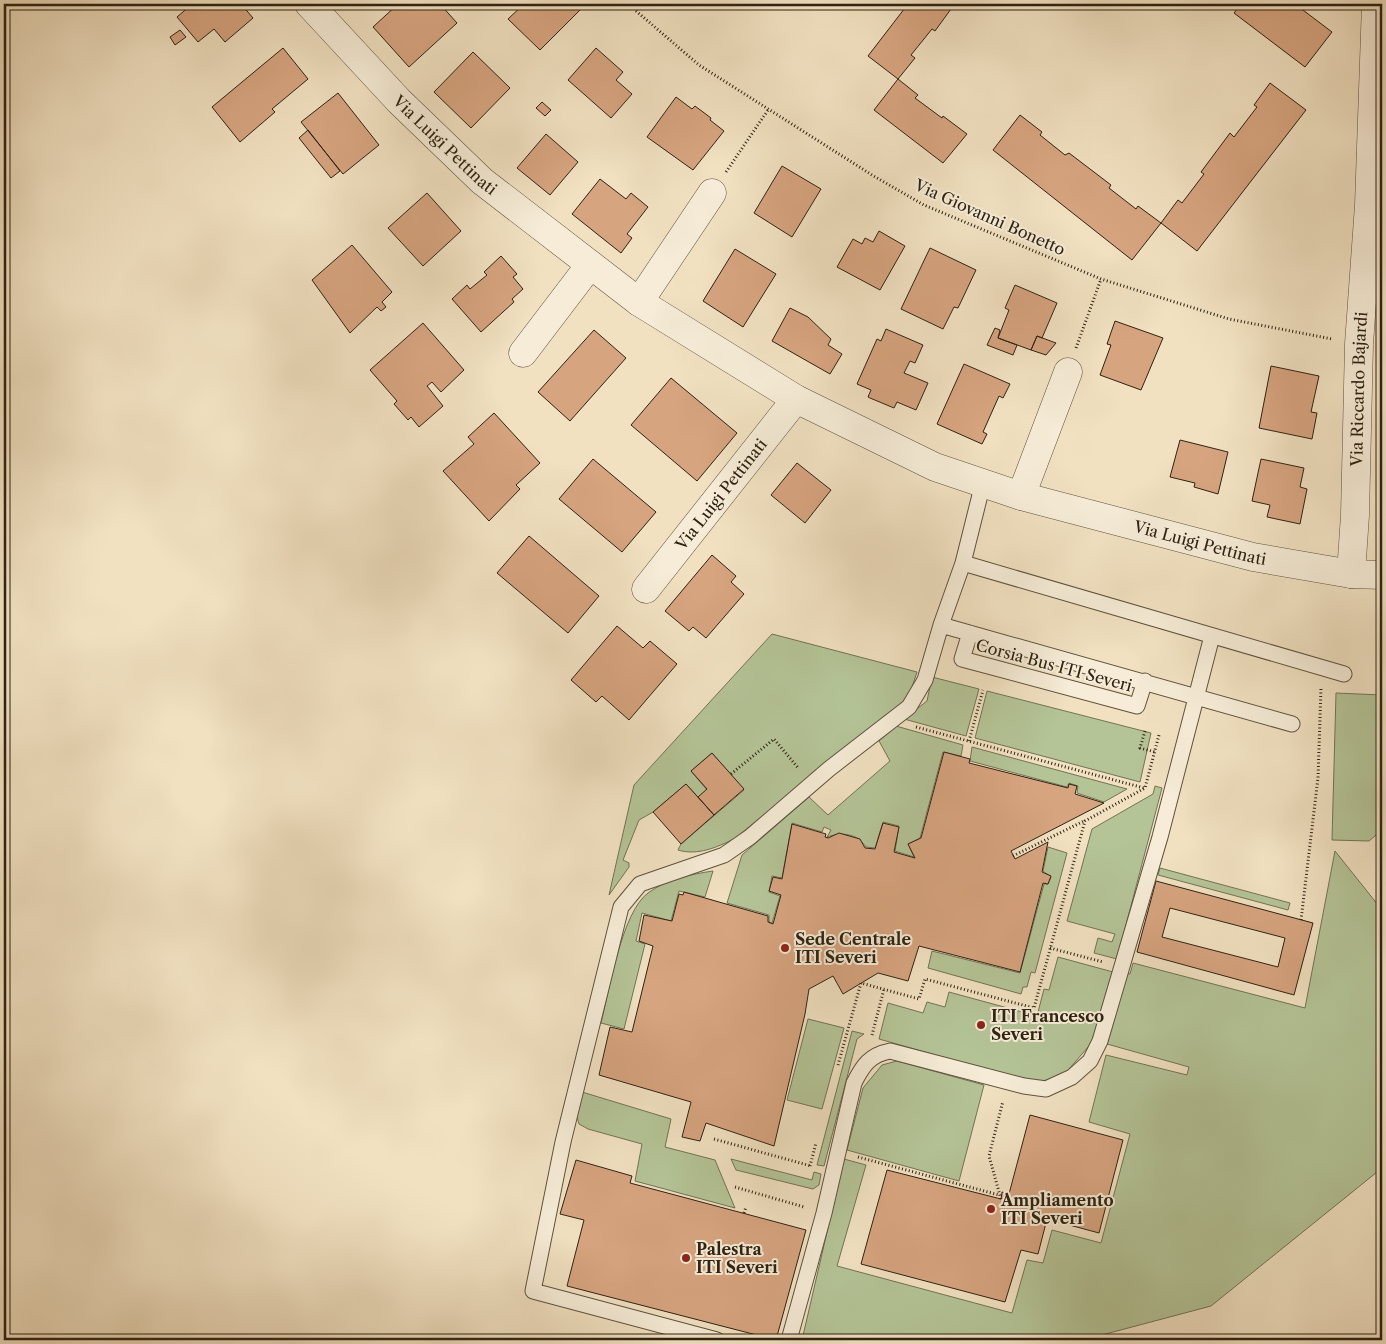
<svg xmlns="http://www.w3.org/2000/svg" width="1386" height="1344" font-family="'Libre Caslon Text',serif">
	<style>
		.green { fill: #b4c497; stroke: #717355 }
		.building { fill: #d6a47f; stroke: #2e2213; fill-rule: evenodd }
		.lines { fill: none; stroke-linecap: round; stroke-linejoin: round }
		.lane-casing { stroke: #5f523e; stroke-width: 17 }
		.street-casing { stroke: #5f523e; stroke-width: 29 }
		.path { stroke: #2e2213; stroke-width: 3; stroke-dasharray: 1 2.5; stroke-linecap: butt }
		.lane { stroke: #f6ecd7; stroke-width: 15 }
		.street { stroke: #f6ecd7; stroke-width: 28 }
		.poi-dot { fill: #8f2418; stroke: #f6ecd7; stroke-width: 2 }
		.labels { text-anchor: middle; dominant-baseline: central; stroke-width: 4; stroke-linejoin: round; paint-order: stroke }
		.street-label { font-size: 16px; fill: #2e2213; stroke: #f6ecd7 }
		.poi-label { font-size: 16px; font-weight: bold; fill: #2e2213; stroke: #f6ecd7; text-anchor: start }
	</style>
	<rect width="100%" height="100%" fill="#f1e1c1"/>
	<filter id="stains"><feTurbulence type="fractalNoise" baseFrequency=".004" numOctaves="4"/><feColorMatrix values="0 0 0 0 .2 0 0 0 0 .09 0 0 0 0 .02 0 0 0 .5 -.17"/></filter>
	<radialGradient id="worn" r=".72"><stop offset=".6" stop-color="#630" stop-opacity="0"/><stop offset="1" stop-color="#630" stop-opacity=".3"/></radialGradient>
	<path class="green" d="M 772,634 L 917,672 L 910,693 L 905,701 L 734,839 C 717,847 698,856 678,850 L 681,844 L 744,790 L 712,753 L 691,771 L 707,790 L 698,797 L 686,784 L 653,812 L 639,820 L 623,860 L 629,863 L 629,867 L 609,895 L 634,785 Z
		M 932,677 L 979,689 L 966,736 L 904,719 L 927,701 Z
		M 987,691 L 1151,733 L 1140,782 L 975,738 Z
		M 1336,693 L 1382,695 L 1382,830 L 1369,841 L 1332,840 Z
		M 896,726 L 963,745 L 961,756 L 943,752 L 920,838 L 908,844 L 914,857 L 895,851 L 899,826 L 883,822 L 875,848 L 866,847 C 857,833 842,832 827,837 L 831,830 L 824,827 L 822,832 L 792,823 L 782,878 L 772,876 L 769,892 L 780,896 L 772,923 L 769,922 L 769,915 L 727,903 L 742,855 L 809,797 L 828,815 L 890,761 L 879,741 Z
		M 972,747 L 1127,789 L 1104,802 L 1077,793 L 1078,786 L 1069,783 L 1067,787 L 970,761 Z
		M 1155,786 L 1162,788 L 1117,959 L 1094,953 L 1098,938 L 1112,942 L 1115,934 L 1067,921 L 1092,829 L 1153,794 Z
		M 1048,847 L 1067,853 L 1035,973 L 1031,972 L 1027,987 L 1023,987 L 1021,994 L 928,968 L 932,951 L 1020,973 L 1044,884 L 1048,884 L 1051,877 L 1043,871 Z
		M 1335,851 L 1382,910 L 1382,1168 L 1211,1306 L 1083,1340 L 802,1340 L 844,1159 L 866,1165 L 837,1266 L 1012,1313 L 1027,1260 L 1043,1263 L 1052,1230 L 1101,1243 L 1130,1134 L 1089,1122 L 1106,1055 L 1187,1075 L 1189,1067 L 1107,1044 L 1126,973 L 1130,974 L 1133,963 L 1305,1008 Z
		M 1160,868 L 1290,903 L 1288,910 L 1158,875 Z
		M 713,871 L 705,897 L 679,891 L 671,921 L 642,913 L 636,941 L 645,944 L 624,1029 L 601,1023 C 609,991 622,912 648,893 C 665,880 692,874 713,871 Z
		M 1058,957 L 1113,972 L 1095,1039 L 1069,1069 L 1059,1090 L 1055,1078 L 1038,1082 L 1020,1079 L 879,1039 L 888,1003 L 923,1013 L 927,1002 L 945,1007 L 949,992 L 1037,1016 L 1044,989 L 1049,990 Z
		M 808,1019 L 844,1028 L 822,1109 L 787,1100 Z
		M 852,1031 L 864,1034 L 857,1039 L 824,1166 L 817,1165 Z
		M 897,1061 L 984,1085 L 959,1181 L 847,1150 L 863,1088 L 882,1065 Z
		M 582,1092 L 671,1119 L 665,1147 L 715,1160 L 735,1208 L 635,1181 L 642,1144 L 588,1129 L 579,1124 L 576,1113 Z
		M 731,1159 L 812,1180 L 814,1172 L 821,1174 L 819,1185 L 813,1189 L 736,1170 Z"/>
	<path class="building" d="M 192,4 L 221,4 L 226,9 L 233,4 L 241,4 L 253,18 L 225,42 L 214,29 L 198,42 L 177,17 Z
		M 398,4 L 440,4 L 457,23 L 409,67 L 373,27 Z
		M 524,4 L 578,4 L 582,8 L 540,50 L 508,19 Z
		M 908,4 L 944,4 L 951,9 L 935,31 L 932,29 L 911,55 L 915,58 L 898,79 L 868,56 Z
		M 1241,4 L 1295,4 L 1332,32 L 1305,67 L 1234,13 Z
		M 180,30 L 186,37 L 175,45 L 170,37 Z
		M 283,48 L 308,79 L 272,109 L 275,112 L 240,142 L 212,107 Z
		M 596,48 L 623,72 L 616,80 L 632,94 L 611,118 L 568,80 Z
		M 473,52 L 510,88 L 471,128 L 434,92 Z
		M 898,79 L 918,95 L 915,98 L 942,118 L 943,116 L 967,134 L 943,163 L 874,110 Z
		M 1270,83 L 1306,110 L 1197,251 L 1161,223 L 1178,200 L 1182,203 L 1204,174 L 1201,172 L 1230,133 L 1234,137 L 1257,107 L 1254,105 Z
		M 338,93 L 379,145 L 343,174 L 301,122 Z
		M 676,97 L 692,109 L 695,106 L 711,118 L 710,120 L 724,131 L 693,170 L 647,137 Z
		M 542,102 L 551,110 L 545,116 L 536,108 Z
		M 1020,115 L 1042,132 L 1040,135 L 1065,155 L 1069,153 L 1111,185 L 1109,188 L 1136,209 L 1138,206 L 1161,223 L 1132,260 L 993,150 Z
		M 308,130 L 340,171 L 331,178 L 299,138 Z
		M 546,134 L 578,162 L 550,195 L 517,168 Z
		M 782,166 L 821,189 L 792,237 L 754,213 Z
		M 600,179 L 626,199 L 631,193 L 648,207 L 627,234 L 632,238 L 621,253 L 572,214 Z
		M 427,193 L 461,231 L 423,266 L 388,228 Z
		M 879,231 L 905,246 L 880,290 L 837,267 L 853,239 L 862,244 L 865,238 L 873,242 Z
		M 352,245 L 392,292 L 382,302 L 386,307 L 381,311 L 377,307 L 350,333 L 312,280 Z
		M 930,248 L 976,270 L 958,308 L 954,307 L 943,329 L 901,309 Z
		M 735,249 L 776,274 L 743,327 L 703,301 Z
		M 501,256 L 517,274 L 513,277 L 523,289 L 512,299 L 514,302 L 481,332 L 452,299 L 467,285 L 470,289 L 487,275 L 484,272 Z
		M 1015,285 L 1057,303 L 1042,338 L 1037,336 L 1031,350 L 998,338 L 1009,310 L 1005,308 Z
		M 790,308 L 808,317 L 831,339 L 828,345 L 842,354 L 830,374 L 772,341 Z
		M 1115,321 L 1163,338 L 1141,390 L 1100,375 L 1111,345 L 1107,344 Z
		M 423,323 L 464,370 L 441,392 L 432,382 L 427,386 L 443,406 L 419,427 L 411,417 L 408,420 L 394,404 L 397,401 L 370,370 Z
		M 995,328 L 1000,330 L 998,338 L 1017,345 L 1013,355 L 987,345 Z
		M 886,329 L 923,345 L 915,363 L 910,361 L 904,373 L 928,383 L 916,410 L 897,402 L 894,408 L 870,398 L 868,397 L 871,390 L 857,384 L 877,339 L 881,341 Z
		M 594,330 L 626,358 L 570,421 L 538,392 Z
		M 1037,336 L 1056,343 L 1046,355 L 1031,350 Z
		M 964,364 L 1010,384 L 1003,398 L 999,396 L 983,432 L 987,434 L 982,444 L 937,424 Z
		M 1271,366 L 1319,376 L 1311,412 L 1317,413 L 1312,439 L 1259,428 Z
		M 671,378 L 737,433 L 697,481 L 631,425 Z
		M 494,413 L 540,463 L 516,485 L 520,489 L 489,521 L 443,471 L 474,444 L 468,437 Z
		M 1180,440 L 1228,452 L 1218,494 L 1194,487 L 1195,483 L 1170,477 Z
		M 593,459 L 656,512 L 622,552 L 559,499 Z
		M 1261,459 L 1304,468 L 1300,487 L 1307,489 L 1300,524 L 1267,517 L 1270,505 L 1252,501 Z
		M 797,463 L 831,490 L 805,523 L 771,495 Z
		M 529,536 L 599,596 L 568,633 L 497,573 Z
		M 712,555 L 736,576 L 731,582 L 744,594 L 706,638 L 693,627 L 689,631 L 665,611 Z
		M 617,626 L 643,648 L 650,641 L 677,664 L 629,720 L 602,696 L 596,702 L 571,680 Z
		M 944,752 L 970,759 L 969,763 L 1068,788 L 1069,784 L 1077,786 L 1075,794 L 1104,803 L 1011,851 L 1015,859 L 1048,842 L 1042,872 L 1051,876 L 1048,884 L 1043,883 L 1020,972 L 919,946 L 908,981 L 878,973 L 843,994 L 833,976 L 809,989 L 805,1014 L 774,1146 L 706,1123 L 700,1141 L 682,1137 L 691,1102 L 599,1075 L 610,1027 L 632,1032 L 653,946 L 639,941 L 644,915 L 672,921 L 679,894 L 683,895 L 684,892 L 768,916 L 768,922 L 773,924 L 781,895 L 769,891 L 773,877 L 782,879 L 792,824 L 826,834 L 825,837 L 828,838 L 839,833 L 860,839 L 865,848 L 875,849 L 883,823 L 899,827 L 894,852 L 915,858 L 908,844 L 921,838 Z
		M 712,753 L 744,789 L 714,815 L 698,797 L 707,789 L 691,771 Z
		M 686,784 L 714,815 L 681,844 L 653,812 Z
		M 1156,881 L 1313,923 L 1294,995 L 1137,952 ZM 1170,908 L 1285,938 L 1278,967 L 1162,937 Z
		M 1030,1115 L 1123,1140 L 1099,1233 L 1047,1219 L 1038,1254 L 1021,1250 L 1005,1302 L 861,1264 L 887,1170 L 1001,1199 L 1002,1192 L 1009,1194 Z
		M 576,1160 L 632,1176 L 630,1183 L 806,1230 L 776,1340 L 567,1286 L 584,1220 L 560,1214 Z"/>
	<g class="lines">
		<g class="lane-casing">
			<path id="lane" d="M 963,563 L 1344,674
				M 941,625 L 1292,724
				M 970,633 L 962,659 L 1137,706 L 1145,681
				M 717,1340 L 533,1291 L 563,1142 L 621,907 L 640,884 L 724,855 L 750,837 L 829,769 L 909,707 L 925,680 L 941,625 L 963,563 L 983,483
				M 789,1340 L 824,1213 L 854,1083 C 863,1065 870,1055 890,1051 L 1024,1086 L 1046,1089 L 1072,1077 L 1090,1061 L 1100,1041 L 1160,837 L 1212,636"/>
		</g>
		<g class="street-casing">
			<g id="street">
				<path id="s1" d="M 309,4 L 399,101 L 482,181 L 639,302 L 796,399 L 935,467 L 1021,496 L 1253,557 L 1351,574 L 1382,575"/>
				<path d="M 639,302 L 712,193"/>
				<path d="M 523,353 L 590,265"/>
				<path d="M 1021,496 L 1068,372"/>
				<path id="s2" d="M 1351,574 L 1355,515 L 1359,344 L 1369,205 L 1376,4"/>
				<path id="s3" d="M 646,589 L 796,399"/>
			</g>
		</g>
		<path class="path" d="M 628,4 L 699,65 L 872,175 L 924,205 L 1101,279 L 1229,319 L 1332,339
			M 726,172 L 768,110
			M 1076,348 L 1101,279
			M 916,727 L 1144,788
			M 1145,731 L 1140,748 L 1155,752
			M 969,741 L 983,690
			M 731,774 L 774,739 L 799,769
			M 1013,856 L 1084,821
			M 1301,920 L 1318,778 L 1321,688
			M 1050,948 L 1103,962
			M 872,1035 L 884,989
			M 838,1065 L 861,983 L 919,999 L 925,979 L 1034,1008 L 1085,821 L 1145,788 L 1159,735
			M 714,1139 L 811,1166
			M 858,1157 L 999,1195
			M 810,1166 L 816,1143
			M 735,1187 L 804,1207
			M 1001,1199 L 989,1156 L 1003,1101
			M 744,1213 L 746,1207"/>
		<use href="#lane" class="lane"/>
		<use href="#street" class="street"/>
	</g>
	<g class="poi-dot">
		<circle cx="785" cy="948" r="5"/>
		<circle cx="981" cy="1025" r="5"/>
		<circle cx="991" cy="1209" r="5"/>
		<circle cx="686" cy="1258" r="5"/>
	</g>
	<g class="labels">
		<g class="street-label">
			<text stroke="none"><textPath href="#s1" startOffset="196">Via Luigi Pettinati</textPath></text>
			<text transform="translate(990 217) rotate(24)">Via Giovanni Bonetto</text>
			<text stroke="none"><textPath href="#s2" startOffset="185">Via Riccardo Bajardi</textPath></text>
			<text stroke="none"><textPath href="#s3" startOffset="121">Via Luigi Pettinati</textPath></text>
			<text stroke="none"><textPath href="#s1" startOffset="1061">Via Luigi Pettinati</textPath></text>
			<text transform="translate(1054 665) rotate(15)">Corsia Bus ITI Severi</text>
		</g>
		<g class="poi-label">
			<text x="795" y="939">Sede Centrale<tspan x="795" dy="18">ITI Severi</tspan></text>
			<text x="991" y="1016">ITI Francesco<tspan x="991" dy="18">Severi</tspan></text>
			<text x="1001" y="1200">Ampliamento<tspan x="1001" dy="18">ITI Severi</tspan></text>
			<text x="696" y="1249">Palestra<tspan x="696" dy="18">ITI Severi</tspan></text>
		</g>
	</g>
	<rect width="1386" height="1344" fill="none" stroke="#f1e1c1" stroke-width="20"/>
	<rect x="5" y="5" width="1376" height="1334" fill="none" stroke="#2e2213" stroke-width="2.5"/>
	<rect x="10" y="10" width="1366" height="1324" fill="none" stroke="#2e2213"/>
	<rect width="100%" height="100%" filter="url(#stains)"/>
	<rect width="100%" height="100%" fill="url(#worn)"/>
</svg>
